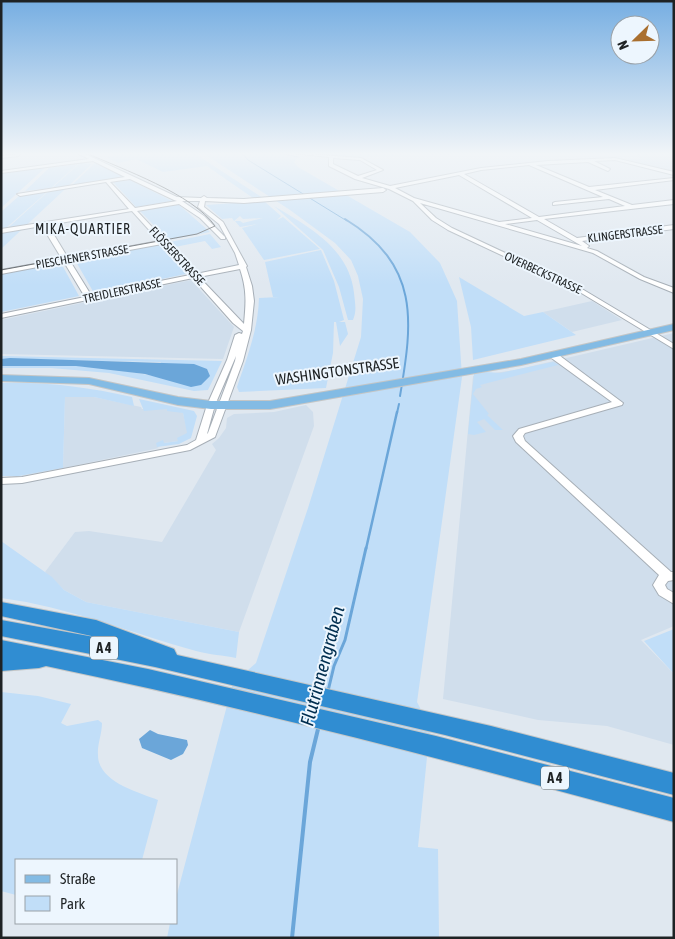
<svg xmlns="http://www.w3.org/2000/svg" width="675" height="939" font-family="'Asap Condensed',sans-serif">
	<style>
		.built { fill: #d0deec }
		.green { fill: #c1def8 }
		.water { fill: #6ba6d9 }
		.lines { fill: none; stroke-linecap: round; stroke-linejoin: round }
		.stream-far4 { stroke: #6ba6d9; stroke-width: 1 }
		.stream-far3 { stroke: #6ba6d9; stroke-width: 2 }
		.stream-far2 { stroke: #6ba6d9; stroke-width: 2.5 }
		.stream-far1 { stroke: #6ba6d9; stroke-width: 3 }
		.stream { stroke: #6ba6d9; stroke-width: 4 }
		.minor-casing { stroke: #a7afb7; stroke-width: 2 }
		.major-casing { stroke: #c4c6c6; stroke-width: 2 }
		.highway-casing { stroke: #c4c6c6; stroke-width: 2 }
		.minor { fill: #fff; fill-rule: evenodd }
		.major { fill: #83bbe4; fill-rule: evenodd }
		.highway { fill: #308dd2; fill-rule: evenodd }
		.tram { stroke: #595e62; stroke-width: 1 }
		.labels { text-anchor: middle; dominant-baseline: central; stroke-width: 4; stroke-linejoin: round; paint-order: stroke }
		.far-street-label { font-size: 12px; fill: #1e2224; stroke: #edf6fe }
		.far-neighbourhood-label { font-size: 14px; letter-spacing: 1px; fill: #1e2224; stroke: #edf6fe }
		.shield { fill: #edf6fe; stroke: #5c6265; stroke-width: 1 }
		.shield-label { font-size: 14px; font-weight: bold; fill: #1e2224 }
		.street-label { font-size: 15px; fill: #1e2224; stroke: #edf6fe }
		.near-water-label { font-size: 19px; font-style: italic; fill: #002e4f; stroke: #edf6fe }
	</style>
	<rect width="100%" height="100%" fill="#e0e8f0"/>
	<path class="built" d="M 639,153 L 674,153 L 674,174 L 635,164 L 628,159 L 641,159 L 636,155 Z
		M 191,280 L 234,327 L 223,359 L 1,354 L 1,320 Z
		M 592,301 L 622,320 L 572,332 L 543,312 Z
		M 674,333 L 674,626 L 641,640 L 674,674 L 674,745 L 607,726 L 538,720 L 443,699 L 473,376 L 515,370 Z
		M 65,397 L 94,397 L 141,407 L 142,409 L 167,409 L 167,411 L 178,411 L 183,413 L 188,433 L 178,441 L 164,443 L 157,447 L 159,448 L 63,468 Z
		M 306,405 L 313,412 L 314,426 L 239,632 L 86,602 L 64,590 L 45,572 L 75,532 L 89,531 L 162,542 L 216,450 L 212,444 L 219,438 L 226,428 L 227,418 L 234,414 L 274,412 Z"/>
	<path class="green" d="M 129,153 L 194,153 L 263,198 L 253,198 L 207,166 L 163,172 L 136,159 L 118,163 L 106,157 Z
		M 203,153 L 277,153 L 297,158 L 294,162 L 298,167 L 410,232 L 440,263 L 457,301 L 462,377 L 417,702 L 430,727 L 418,847 L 438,849 L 439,938 L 167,938 L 170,923 L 176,923 L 176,898 L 233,683 L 256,663 L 308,508 L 361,337 L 363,299 L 358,276 L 351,260 L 335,243 L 290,210 Z
		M 304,153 L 415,155 L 502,153 L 362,157 L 363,159 Z
		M 80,163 L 92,164 L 1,249 L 1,234 Z
		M 95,163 L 124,177 L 72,185 Z
		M 78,164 L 51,188 L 25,191 L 49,168 Z
		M 46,167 L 1,208 L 1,173 Z
		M 130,180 L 172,201 L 136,207 L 113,182 Z
		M 47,192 L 6,228 L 1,229 L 1,212 L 19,196 Z
		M 264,201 L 281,216 L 277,220 L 283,217 L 320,249 L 264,260 L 242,228 L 258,224 L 240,227 L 235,221 L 240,221 L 243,223 L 263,218 L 243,219 L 240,216 L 234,221 L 232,218 L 222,219 L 206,205 Z
		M 178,204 L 210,232 L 168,240 L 140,211 Z
		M 274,206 C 309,227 349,248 354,293 C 355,303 357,311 353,320 L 348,320 L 339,287 L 323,250 Z
		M 210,234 L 221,247 L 212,249 L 205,241 L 175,247 L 170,242 Z
		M 159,245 L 186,274 L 94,293 L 75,260 Z
		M 321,250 L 334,281 L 344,320 L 339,322 L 345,322 L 348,334 L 340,346 L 336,322 L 334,322 L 333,353 L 326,388 L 239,392 L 237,387 C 247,357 258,330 259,298 L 279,297 L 273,297 L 265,262 Z
		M 61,263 L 79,296 L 1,312 L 1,274 Z
		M 459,277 L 524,316 L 543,312 L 576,335 L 473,360 L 471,327 Z
		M 1,356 L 222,361 L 208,390 L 194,391 L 109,373 L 51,368 L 1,368 L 1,366 C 51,362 105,367 154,376 L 161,362 L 1,359 Z
		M 553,362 L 564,367 L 558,365 L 480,385 L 482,387 L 476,389 L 473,394 L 489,414 L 487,415 L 503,430 L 495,430 L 484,419 L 477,422 L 486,432 L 474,435 L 468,434 L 474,374 L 487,372 L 500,373 Z
		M 1,383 C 49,382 86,387 132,397 L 134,406 L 94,397 L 65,397 L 63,468 L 19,476 L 1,476 Z
		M 139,399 L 194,411 L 197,416 L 191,438 L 179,444 L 157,447 L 156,443 L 163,440 L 164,443 L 178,441 L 177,438 L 187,433 L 183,413 L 167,411 L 167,409 L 144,411 Z
		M 1,541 L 52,577 L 64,590 L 86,602 L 239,632 L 236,658 C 223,655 210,655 196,651 C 131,633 69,607 1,598 Z
		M 674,629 L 674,674 L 644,641 Z
		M 1,692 L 38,696 L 71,704 L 61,723 L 67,726 L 98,720 L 102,723 C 102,734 97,745 98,755 C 98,782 138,792 158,800 L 142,860 L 16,860 L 16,895 L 1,891 Z"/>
	<path class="water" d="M 10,358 L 194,364 L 207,369 L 210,376 L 201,385 L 191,387 L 145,374 L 76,366 L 1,366 L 1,359 Z
		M 150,730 L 158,734 L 187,740 L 188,745 L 183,754 L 171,760 L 142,748 L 139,739 Z"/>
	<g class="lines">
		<path class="stream-far4" d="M 242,153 L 248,160 L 347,221
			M 279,153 L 298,157"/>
		<path class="stream-far3" d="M 345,219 C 420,265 413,320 400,396
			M 397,413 L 399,404"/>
		<path class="stream-far2" d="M 366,549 L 397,412"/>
		<path class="stream-far1" d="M 328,691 L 334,666 L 345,640 L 366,548"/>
		<path class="stream" d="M 292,938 L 310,762 L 319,725"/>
		<g class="minor-casing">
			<path id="minor" d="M 77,153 L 83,153 L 177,197 L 201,198 L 204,196 L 207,198 L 244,199 L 383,188 L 386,190 L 383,192 L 244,203 L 205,201 L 204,207 L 223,222 L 247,266 L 246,267 L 252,286 L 254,301 L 251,330 L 243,361 L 215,437 L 190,450 L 22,483 L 1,484 L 1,478 L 22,477 L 171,448 L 187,445 L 196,440 L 207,405 L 227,360 L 235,335 L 239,333 L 242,334 L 243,331 L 233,323 L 193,278 L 1,318 L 1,314 L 85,297 L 64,262 L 1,274 L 1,270 L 62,259 L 42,226 L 1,233 L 1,229 L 129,209 L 106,182 L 20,196 L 17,194 L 125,177 L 93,161 L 1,173 L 1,171 L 89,159 ZM 130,179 L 174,200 L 177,201 L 135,208 L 110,182 ZM 182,201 L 200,201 L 198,207 L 219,224 L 235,253 L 239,265 L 196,274 L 137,211 L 179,204 L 200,218 L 221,239 L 225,239 L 225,237 L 204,216 ZM 132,211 L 159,241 L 68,258 L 48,225 ZM 162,244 L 190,275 L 91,295 L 70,261 ZM 240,269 C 247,290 246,302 244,324 L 199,277 ZM 236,356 L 235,361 L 208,433 L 207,434 L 215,405 Z
				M 293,153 L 361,158 L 383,170 L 362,178 L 390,186 L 481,168 L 548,161 L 615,158 L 674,172 L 674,175 L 615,160 L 594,161 L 610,169 L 608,171 L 588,162 L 536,165 L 589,187 L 674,178 L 674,180 L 595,190 L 632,205 L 674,200 L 674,204 L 544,219 L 577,238 L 674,225 L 674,229 L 582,241 L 589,246 L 587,248 L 597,251 L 644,277 L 674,288 L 674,293 L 640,279 L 593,253 L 420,203 L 436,218 L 452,228 L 582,289 L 674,344 L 674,349 L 578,291 L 448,230 L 432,220 L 413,201 L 389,189 L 355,179 L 329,166 L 329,157 ZM 333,158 L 360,160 L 377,170 L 358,176 L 333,164 ZM 529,165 L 603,197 L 555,202 L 553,203 L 553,205 L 609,199 L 625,206 L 539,217 L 464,174 L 481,170 ZM 459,175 L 532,218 L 499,222 L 414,198 L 395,188 ZM 537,220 L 582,246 L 505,224 Z
				M 20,154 L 18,156 L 1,158 L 1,156 Z
				M 550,353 L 556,353 L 623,403 L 622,405 L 525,433 L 523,436 L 525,441 L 671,572 L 674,572 L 674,580 L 668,581 L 665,585 L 667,589 L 674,593 L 674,604 L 659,595 L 653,585 L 659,575 L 516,442 L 513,436 L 519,429 L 612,402 L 550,357 Z"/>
		</g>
		<g class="major-casing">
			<path id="major" d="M 674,324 L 674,330 L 521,365 L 270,409 L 211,409 L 178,405 L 89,384 L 1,381 L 1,375 L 89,378 L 178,397 L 211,401 L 270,401 L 521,359 Z"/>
		</g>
		<g class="highway-casing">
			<path id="highway" d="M 1,602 L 96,620 L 174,649 L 177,655 L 491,726 L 674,773 L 674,795 L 445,735 L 155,667 L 1,636 L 1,620 L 105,639 L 1,616 Z
				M 1,640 L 148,669 L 436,736 L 674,798 L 674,822 C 466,765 257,710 46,666 L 39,668 L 1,671 Z"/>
		</g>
		<use href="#minor" class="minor"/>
		<use href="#major" class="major"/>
		<use href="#highway" class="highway"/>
		<path class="tram" d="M 1,270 L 197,234 L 215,226 C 193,194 122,169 86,153"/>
	</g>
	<linearGradient id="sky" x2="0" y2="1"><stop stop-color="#76aee2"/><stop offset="0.54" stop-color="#f1f5f8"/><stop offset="1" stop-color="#f1f5f8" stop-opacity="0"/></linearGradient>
	<rect width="675" height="285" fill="url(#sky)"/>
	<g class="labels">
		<g class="far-street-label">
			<text transform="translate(625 234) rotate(-7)">KLINGERSTRASSE</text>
			<text transform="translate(177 256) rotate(47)">FLÖSSERSTRASSE</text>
			<text transform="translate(82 257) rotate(-10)">PIESCHENER STRASSE</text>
			<text transform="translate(543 273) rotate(25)">OVERBECKSTRASSE</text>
			<text transform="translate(122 291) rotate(-12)">TREIDLERSTRASSE</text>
		</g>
		<g class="far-neighbourhood-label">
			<text x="83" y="229">MIKA-QUARTIER</text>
		</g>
		<g class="shield">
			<rect x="90" y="636.5" width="28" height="23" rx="4"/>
			<rect x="541" y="766.5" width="28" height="23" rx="4"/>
		</g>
		<g class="shield-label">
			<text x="104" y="648">A 4</text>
			<text x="555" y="778">A 4</text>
		</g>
		<g class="street-label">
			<text transform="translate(337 371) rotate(-8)">WASHINGTONSTRASSE</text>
		</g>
		<g class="near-water-label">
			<text transform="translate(322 666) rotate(-75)">Flutrinnengraben</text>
		</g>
	</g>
	<rect width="675" height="939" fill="none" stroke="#1e2224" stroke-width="5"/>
	<rect x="15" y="859" width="162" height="65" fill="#edf6fe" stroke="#9aa1a7"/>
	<rect x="25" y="875" width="25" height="8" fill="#83bbe4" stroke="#9aa1a7"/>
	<text x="60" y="884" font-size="15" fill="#1e2224">Straße</text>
	<rect x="25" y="896" width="25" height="15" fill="#c1def8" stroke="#9aa1a7"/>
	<text x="60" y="909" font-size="15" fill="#1e2224">Park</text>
	<g transform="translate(635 40) rotate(247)"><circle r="24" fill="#edf6fe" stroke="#9aa1a7"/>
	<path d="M0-4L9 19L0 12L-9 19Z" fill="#a96f2f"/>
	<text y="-8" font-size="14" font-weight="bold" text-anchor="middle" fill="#1e2224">N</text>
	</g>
</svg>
